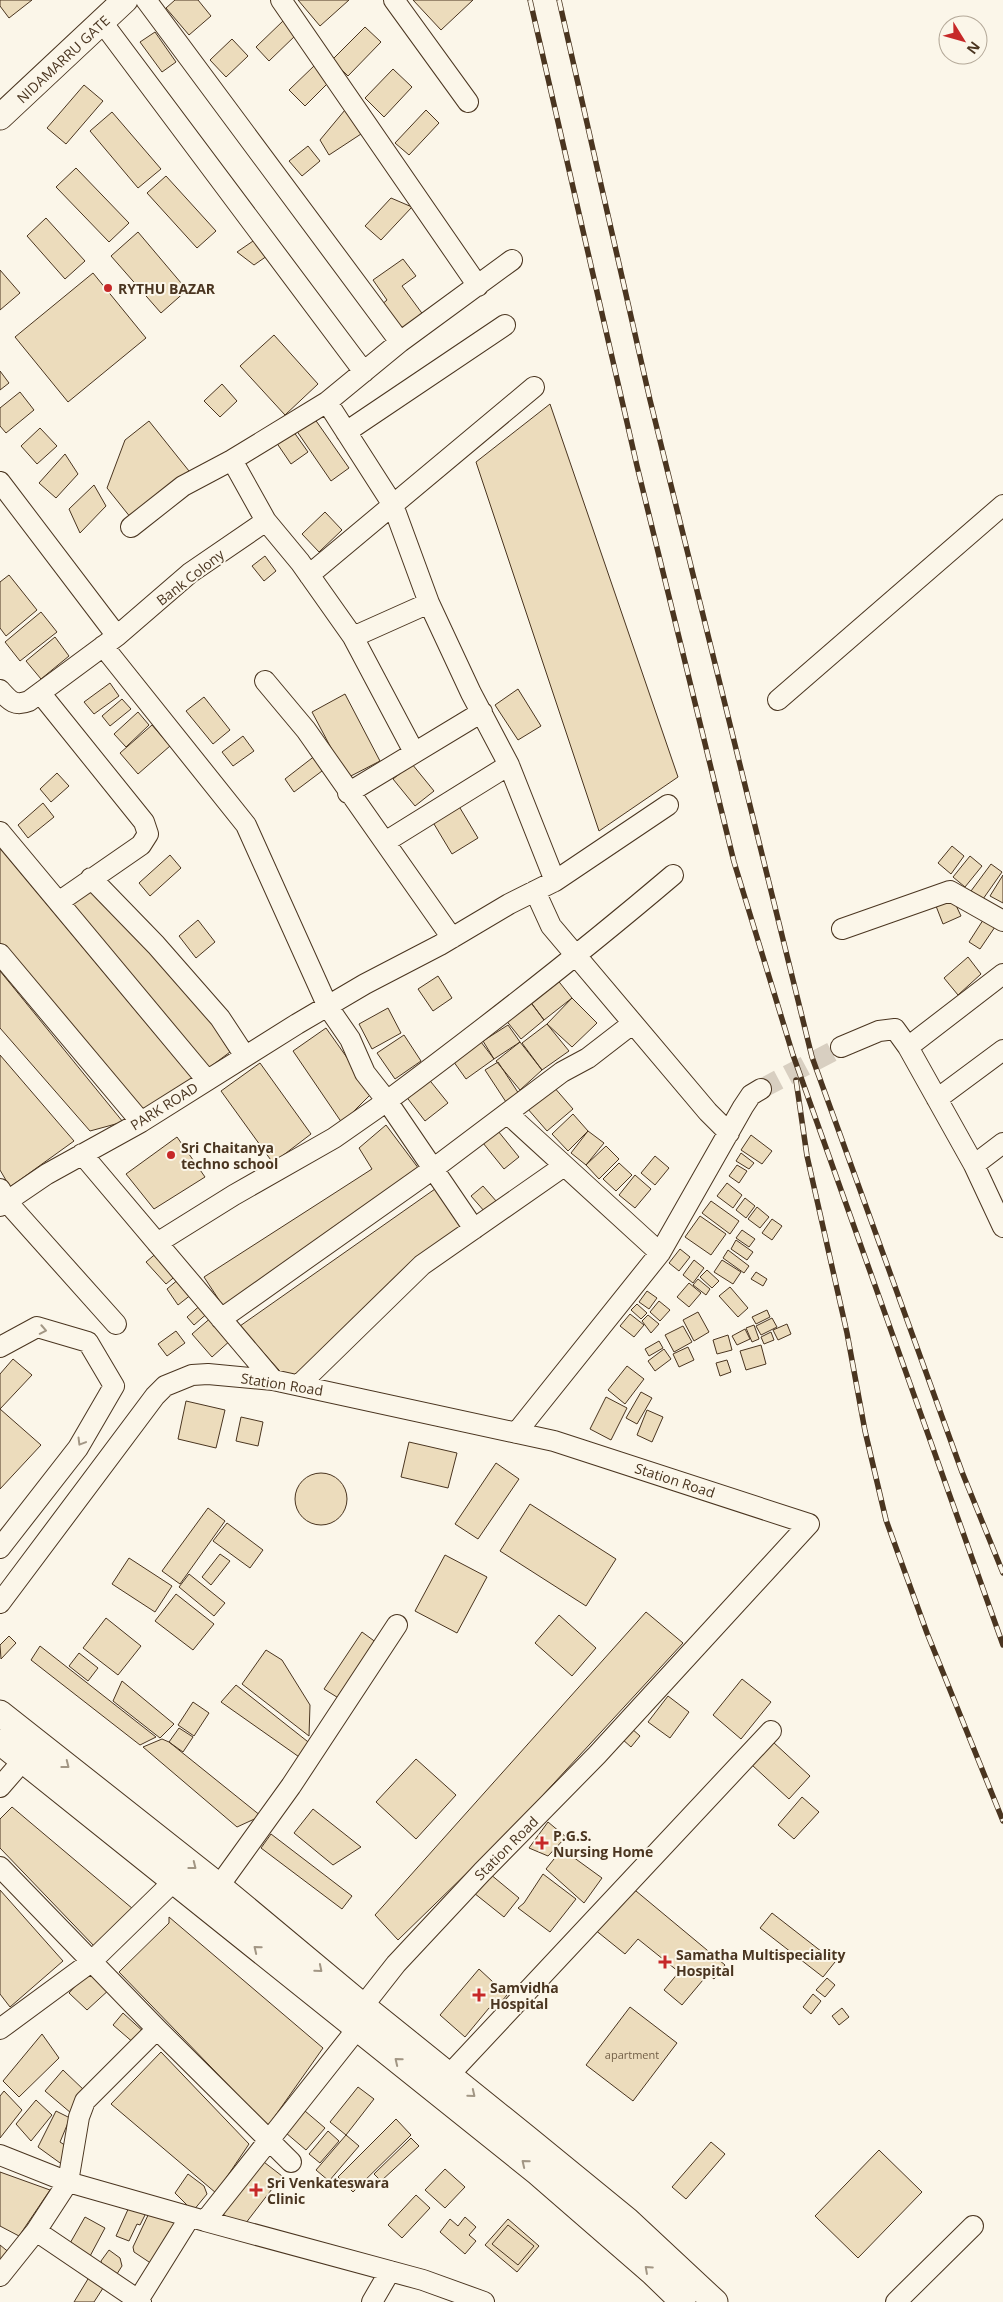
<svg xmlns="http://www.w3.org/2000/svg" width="1003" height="2302" font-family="'Open Sans',sans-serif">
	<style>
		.building { fill: #ecdcbc; stroke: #4a3520 }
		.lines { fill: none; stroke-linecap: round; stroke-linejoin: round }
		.minor-tunnel { stroke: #d8cfc1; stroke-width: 20; stroke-dasharray: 20 10; stroke-linecap: butt }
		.minor-casing { stroke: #4a3520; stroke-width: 22 }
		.major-casing { stroke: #4a3520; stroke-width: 27 }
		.minor { stroke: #fbf6e9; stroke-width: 20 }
		.major { stroke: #fbf6e9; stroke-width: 25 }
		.rail-casing { stroke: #4a3520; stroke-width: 5.5 }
		.rail { stroke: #fbf6e9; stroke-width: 4; stroke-dasharray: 11; stroke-linecap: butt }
		.oneway { stroke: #a29684 }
		.poi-dot { fill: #c62828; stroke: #fbf6e9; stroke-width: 2 }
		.labels { text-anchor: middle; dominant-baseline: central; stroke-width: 4; stroke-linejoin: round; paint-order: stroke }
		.number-label { font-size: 11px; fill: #725f47 }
		.street-label { font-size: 14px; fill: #4a3520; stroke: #fbf6e9 }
		.poi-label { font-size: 14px; font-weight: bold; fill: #4a3520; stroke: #fbf6e9; text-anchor: start }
	</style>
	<rect width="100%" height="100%" fill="#fbf6e9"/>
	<path class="building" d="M 0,0 L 32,0 L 9,18 L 0,6 Z
		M 175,0 L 198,0 L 211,16 L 189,35 L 166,8 Z
		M 298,0 L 349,0 L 320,26 Z
		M 413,0 L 473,0 L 441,30 Z
		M 284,20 L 297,34 L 269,61 L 256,47 Z
		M 365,27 L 381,42 L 348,76 L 332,60 Z
		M 155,32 L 176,62 L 162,72 L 140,42 Z
		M 232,39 L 248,56 L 226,77 L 210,60 Z
		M 315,65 L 330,81 L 305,106 L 289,90 Z
		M 393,69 L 412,87 L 384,117 L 365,98 Z
		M 84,85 L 103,101 L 66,144 L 47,128 Z
		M 345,110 L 361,134 L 329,155 L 320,140 Z
		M 426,110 L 439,123 L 409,155 L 395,143 Z
		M 112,112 L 161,169 L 138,188 L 90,131 Z
		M 308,146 L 320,161 L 302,176 L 289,161 Z
		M 76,168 L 129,223 L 109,242 L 56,187 Z
		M 166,176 L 216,231 L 197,248 L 147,193 Z
		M 391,198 L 412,207 L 381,240 L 365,226 Z
		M 46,218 L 85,261 L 65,279 L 27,236 Z
		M 138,232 L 187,290 L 161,313 L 111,256 Z
		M 256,239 L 267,256 L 254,265 L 237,252 Z
		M 403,259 L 416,276 L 402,286 L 424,316 L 400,334 L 380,306 L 387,300 L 373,280 Z
		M 0,270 L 20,293 L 0,310 Z
		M 93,273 L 146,338 L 68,402 L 15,337 Z
		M 274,335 L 318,384 L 285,415 L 240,366 Z
		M 0,371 L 9,383 L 0,390 Z
		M 222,384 L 237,401 L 220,417 L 204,401 Z
		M 20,392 L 34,410 L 6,433 L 0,426 L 0,408 Z
		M 550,404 L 678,777 L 599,831 L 476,462 Z
		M 312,415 L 349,468 L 331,481 L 294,427 Z
		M 149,421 L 189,471 L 131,518 L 107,488 L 125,440 Z
		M 40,428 L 57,446 L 37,464 L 21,446 Z
		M 291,428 L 308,452 L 291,464 L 274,439 Z
		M 65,454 L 78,474 L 56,498 L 39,483 Z
		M 94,485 L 106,506 L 80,533 L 69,509 Z
		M 325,512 L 342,530 L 319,552 L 302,534 Z
		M 265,556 L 276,571 L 264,581 L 252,566 Z
		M 9,575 L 37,610 L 6,636 L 0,628 L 0,582 Z
		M 41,612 L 57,632 L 20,661 L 5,642 Z
		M 55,637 L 69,656 L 41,679 L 26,661 Z
		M 110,683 L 119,696 L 94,714 L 84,702 Z
		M 518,689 L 541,726 L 518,740 L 495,705 Z
		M 345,694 L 380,761 L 347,778 L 312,712 Z
		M 204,697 L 230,730 L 213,744 L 186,711 Z
		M 122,699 L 131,709 L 110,726 L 102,716 Z
		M 138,712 L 149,725 L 126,747 L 114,734 Z
		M 152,725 L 170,746 L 138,774 L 120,753 Z
		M 243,736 L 254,751 L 233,766 L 222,752 Z
		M 316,755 L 326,768 L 294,792 L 285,779 Z
		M 412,764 L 434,791 L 415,806 L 393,779 Z
		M 57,773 L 69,786 L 51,802 L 40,789 Z
		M 43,803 L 54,817 L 28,838 L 18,825 Z
		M 457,803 L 478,838 L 452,854 L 431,819 Z
		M 952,846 L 964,856 L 951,874 L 938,863 Z
		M 0,848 L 192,1078 L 145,1116 L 0,946 Z
		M 170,855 L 181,868 L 150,896 L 139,883 Z
		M 970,856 L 982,866 L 965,887 L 953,877 Z
		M 991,864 L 1002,872 L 983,899 L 971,891 Z
		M 1003,875 L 1003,903 L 990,896 Z
		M 91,888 L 200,1004 L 230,1052 L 206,1070 L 69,904 Z
		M 953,899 L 961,916 L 943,924 L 936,906 Z
		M 985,917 L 997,924 L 980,949 L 969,942 Z
		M 198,920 L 215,942 L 196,958 L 179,936 Z
		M 968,957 L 981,974 L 958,995 L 944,978 Z
		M 0,971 L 123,1122 L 90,1131 L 0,1028 Z
		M 438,976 L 452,998 L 433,1011 L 418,989 Z
		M 556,978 L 572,998 L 544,1020 L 529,1000 Z
		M 572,998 L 597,1023 L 572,1047 L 547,1024 Z
		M 529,1000 L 544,1020 L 521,1039 L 505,1019 Z
		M 388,1008 L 401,1033 L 372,1049 L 359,1024 Z
		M 547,1024 L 569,1051 L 542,1070 L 522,1043 Z
		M 508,1025 L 520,1042 L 494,1059 L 483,1041 Z
		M 326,1028 L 372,1093 L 342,1123 L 293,1051 Z
		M 404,1035 L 421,1061 L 395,1079 L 377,1053 Z
		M 478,1038 L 494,1059 L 466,1079 L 451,1058 Z
		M 520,1042 L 542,1070 L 520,1090 L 496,1061 Z
		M 0,1055 L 74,1141 L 10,1187 L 0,1170 Z
		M 498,1062 L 519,1094 L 506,1102 L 485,1070 Z
		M 260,1063 L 311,1134 L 273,1163 L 221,1091 Z
		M 427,1077 L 448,1103 L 425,1121 L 405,1095 Z
		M 553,1086 L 573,1109 L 547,1131 L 527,1108 Z
		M 573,1114 L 588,1131 L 568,1151 L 552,1134 Z
		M 386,1125 L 419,1169 L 225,1309 L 204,1277 L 372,1169 L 359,1148 Z
		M 498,1131 L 519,1157 L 504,1169 L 483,1143 Z
		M 588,1131 L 604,1143 L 586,1165 L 571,1153 Z
		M 751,1135 L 772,1151 L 762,1164 L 741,1150 Z
		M 177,1137 L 205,1177 L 154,1209 L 126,1174 Z
		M 606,1146 L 619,1159 L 599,1179 L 586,1165 Z
		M 741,1153 L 754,1163 L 749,1169 L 736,1161 Z
		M 655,1156 L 669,1168 L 655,1185 L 641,1173 Z
		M 619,1163 L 632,1175 L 616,1191 L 603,1179 Z
		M 737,1165 L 747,1171 L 739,1183 L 729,1176 Z
		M 635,1175 L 651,1189 L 635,1208 L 619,1195 Z
		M 727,1183 L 742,1195 L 733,1208 L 717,1196 Z
		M 483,1186 L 497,1202 L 485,1212 L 471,1196 Z
		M 435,1189 L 463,1223 L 301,1377 L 286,1378 L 240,1326 Z
		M 745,1198 L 755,1206 L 746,1218 L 736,1210 Z
		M 711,1201 L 739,1221 L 730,1234 L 702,1213 Z
		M 757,1207 L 769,1217 L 760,1228 L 748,1219 Z
		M 700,1216 L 726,1234 L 711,1255 L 685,1237 Z
		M 772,1219 L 782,1226 L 772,1240 L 762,1233 Z
		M 742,1230 L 755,1239 L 749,1247 L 736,1238 Z
		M 736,1240 L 753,1252 L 747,1260 L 731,1249 Z
		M 680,1249 L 690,1257 L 679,1271 L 669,1263 Z
		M 728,1250 L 749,1266 L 744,1273 L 723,1258 Z
		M 159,1251 L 178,1274 L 166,1284 L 146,1262 Z
		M 694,1260 L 704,1268 L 693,1283 L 683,1275 Z
		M 722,1260 L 741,1272 L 733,1284 L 714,1272 Z
		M 707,1270 L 719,1281 L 712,1288 L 700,1277 Z
		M 756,1272 L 767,1279 L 763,1286 L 751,1279 Z
		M 180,1278 L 192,1294 L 178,1305 L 167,1289 Z
		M 698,1279 L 710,1289 L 706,1295 L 693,1285 Z
		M 689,1283 L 701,1293 L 689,1307 L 677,1297 Z
		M 730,1287 L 748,1308 L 738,1317 L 719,1296 Z
		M 647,1291 L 657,1298 L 649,1309 L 639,1302 Z
		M 659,1301 L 670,1310 L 660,1321 L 650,1312 Z
		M 203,1303 L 210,1311 L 194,1325 L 187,1317 Z
		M 637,1304 L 647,1313 L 641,1319 L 631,1310 Z
		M 767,1310 L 770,1317 L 756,1324 L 752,1317 Z
		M 698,1312 L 709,1332 L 694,1341 L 683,1320 Z
		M 630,1314 L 644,1325 L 634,1337 L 620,1326 Z
		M 648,1315 L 659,1324 L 651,1333 L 642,1321 Z
		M 213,1316 L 232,1339 L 212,1357 L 192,1334 Z
		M 772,1318 L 777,1327 L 761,1335 L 756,1326 Z
		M 787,1324 L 791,1334 L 778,1340 L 773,1330 Z
		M 754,1325 L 759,1339 L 752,1342 L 746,1328 Z
		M 683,1326 L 692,1342 L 674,1352 L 665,1335 Z
		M 745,1329 L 750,1339 L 737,1345 L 732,1336 Z
		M 176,1331 L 185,1343 L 167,1356 L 158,1344 Z
		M 771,1332 L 774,1340 L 764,1344 L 761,1337 Z
		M 728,1335 L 732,1350 L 717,1354 L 713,1340 Z
		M 659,1341 L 663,1348 L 649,1356 L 645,1349 Z
		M 761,1345 L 766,1364 L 746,1370 L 740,1351 Z
		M 688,1347 L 694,1360 L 679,1367 L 673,1354 Z
		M 664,1349 L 671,1359 L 655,1371 L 648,1361 Z
		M 13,1359 L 32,1375 L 0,1409 L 0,1374 Z
		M 727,1360 L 731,1372 L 720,1376 L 716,1363 Z
		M 627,1366 L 644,1379 L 625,1404 L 608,1390 Z
		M 641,1392 L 652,1398 L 637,1424 L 626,1418 Z
		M 606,1397 L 627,1408 L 611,1440 L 590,1429 Z
		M 186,1401 L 225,1410 L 216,1448 L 178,1439 Z
		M 0,1409 L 41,1445 L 0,1489 Z
		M 647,1410 L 663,1417 L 652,1442 L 637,1435 Z
		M 241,1417 L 263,1422 L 258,1446 L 236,1441 Z
		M 409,1442 L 457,1453 L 448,1488 L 401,1477 Z
		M 496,1463 L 519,1479 L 478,1539 L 455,1524 Z
		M295 1499a26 26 0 1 1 52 0a26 26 0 1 1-52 0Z
		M 530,1504 L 616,1559 L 586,1606 L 500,1551 Z
		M 208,1508 L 225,1521 L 180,1584 L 162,1571 Z
		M 227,1523 L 263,1550 L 250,1568 L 213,1541 Z
		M 220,1554 L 230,1561 L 211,1585 L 202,1577 Z
		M 445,1555 L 487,1577 L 457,1633 L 415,1611 Z
		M 129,1558 L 172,1586 L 155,1612 L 112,1584 Z
		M 189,1574 L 225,1603 L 214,1616 L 179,1587 Z
		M 176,1594 L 214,1624 L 193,1650 L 155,1621 Z
		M 646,1612 L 683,1643 L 508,1833 L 398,1940 L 375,1915 Z
		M 559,1615 L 596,1648 L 572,1676 L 535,1643 Z
		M 106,1618 L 141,1646 L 118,1675 L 83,1648 Z
		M 362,1632 L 377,1643 L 340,1699 L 324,1689 Z
		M 9,1636 L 16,1643 L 1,1659 L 0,1645 Z
		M 40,1646 L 156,1737 L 140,1745 L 31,1660 Z
		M 266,1650 L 282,1660 L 310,1705 L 309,1736 L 242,1684 Z
		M 79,1653 L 98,1668 L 88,1681 L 69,1666 Z
		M 742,1679 L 771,1702 L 741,1739 L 713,1715 Z
		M 122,1681 L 174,1724 L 160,1738 L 113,1701 Z
		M 236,1685 L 312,1745 L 302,1759 L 221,1702 Z
		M 668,1696 L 689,1712 L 670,1738 L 648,1722 Z
		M 193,1702 L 209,1713 L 194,1736 L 178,1725 Z
		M 179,1728 L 193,1737 L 183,1752 L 169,1742 Z
		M 631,1728 L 640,1736 L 631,1747 L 622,1739 Z
		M 162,1739 L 169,1742 L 261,1816 L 237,1827 L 143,1747 Z
		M 773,1742 L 810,1776 L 789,1799 L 752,1765 Z
		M 416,1759 L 456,1795 L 416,1839 L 376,1802 Z
		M 802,1797 L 819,1812 L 794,1839 L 778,1825 Z
		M 12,1807 L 133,1909 L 95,1947 L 0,1848 L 0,1819 Z
		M 313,1809 L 361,1847 L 333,1865 L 294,1833 Z
		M 548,1822 L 566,1837 L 548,1856 L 529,1848 Z
		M 271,1834 L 352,1896 L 342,1909 L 261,1848 Z
		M 562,1849 L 602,1878 L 584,1903 L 546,1869 Z
		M 490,1874 L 519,1898 L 504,1917 L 474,1893 Z
		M 543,1874 L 576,1899 L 550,1932 L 518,1908 L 524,1903 Z
		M 630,1886 L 725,1965 L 714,1979 L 708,1974 L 682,2005 L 664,1990 L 679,1972 L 638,1939 L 625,1954 L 594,1929 Z
		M 0,1890 L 63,1961 L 10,2007 L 0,1994 Z
		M 772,1913 L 835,1962 L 823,1977 L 760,1928 Z
		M 169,1917 L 323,2048 L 268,2126 L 119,1972 L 169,1923 Z
		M 92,1967 L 111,1988 L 87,2010 L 69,1993 Z
		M 479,1969 L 507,1995 L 495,2009 L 489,2008 L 465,2037 L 440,2015 Z
		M 827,1978 L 835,1985 L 825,1997 L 816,1990 Z
		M 813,1994 L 821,2001 L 811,2014 L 803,2007 Z
		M 630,2007 L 677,2043 L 633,2101 L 586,2065 Z
		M 842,2008 L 849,2017 L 839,2025 L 832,2016 Z
		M 123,2013 L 146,2034 L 135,2044 L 113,2025 Z
		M 42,2034 L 59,2058 L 19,2097 L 3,2081 Z
		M 161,2052 L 249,2144 L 216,2193 L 111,2104 Z
		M 63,2070 L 86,2092 L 71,2113 L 45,2091 Z
		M 358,2087 L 374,2099 L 346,2135 L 330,2122 Z
		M 4,2091 L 22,2110 L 0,2138 L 0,2096 Z
		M 36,2100 L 52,2115 L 31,2141 L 16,2124 Z
		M 56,2111 L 70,2118 L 60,2142 L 71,2149 L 67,2168 L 38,2147 Z
		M 305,2111 L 325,2128 L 306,2150 L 286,2133 Z
		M 396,2119 L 411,2135 L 353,2192 L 338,2177 Z
		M 328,2131 L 339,2141 L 320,2163 L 309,2154 Z
		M 346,2135 L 359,2146 L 329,2181 L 316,2170 Z
		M 411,2138 L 419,2146 L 381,2181 L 374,2174 Z
		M 711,2142 L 725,2154 L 686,2199 L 672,2187 Z
		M 879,2150 L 922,2192 L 858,2258 L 815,2216 Z
		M 260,2159 L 282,2176 L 242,2228 L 219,2211 Z
		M 445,2169 L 465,2187 L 445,2208 L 425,2190 Z
		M 0,2172 L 50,2190 L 19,2236 L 0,2226 Z
		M 188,2174 L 204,2186 L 207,2194 L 193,2211 L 175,2193 Z
		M 416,2195 L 430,2208 L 402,2238 L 388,2225 Z
		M 130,2205 L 147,2211 L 140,2225 L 137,2224 L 129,2241 L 116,2236 Z
		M 150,2211 L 178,2224 L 152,2264 L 134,2252 L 133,2247 Z
		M 85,2217 L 105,2228 L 89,2258 L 69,2245 Z
		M 465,2217 L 476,2227 L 469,2235 L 476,2241 L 465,2254 L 440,2232 L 450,2219 L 458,2226 Z
		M 508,2219 L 539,2246 L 517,2272 L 485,2245 Z
		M 508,2225 L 534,2246 L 518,2265 L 492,2244 Z
		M 0,2245 L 11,2254 L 0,2269 Z
		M 109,2250 L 120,2258 L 122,2266 L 115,2277 L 105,2274 L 101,2261 Z
		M 91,2274 L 105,2285 L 94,2302 L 74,2302 Z"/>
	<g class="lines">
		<path class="minor-tunnel" d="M 761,1089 L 841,1047"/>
		<g class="minor-casing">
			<path id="minor" d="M 146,0 L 400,342
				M 281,0 L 478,286
				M 394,0 L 468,102
				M 102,22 L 364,372
				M 346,432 L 505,325
				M 232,460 L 266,521 L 300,562 L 353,637 L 414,752
				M 0,482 L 117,636 L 29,701 C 14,707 9,700 0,690
				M 131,527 L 183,486 L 232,460 L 327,402 L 400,342 L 512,260
				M 309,575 L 534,387
				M 117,636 L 190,573 L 266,521
				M 353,637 L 429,603
				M 103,646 L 246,825 L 328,1007 L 350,1039 L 365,1073 L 387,1101 L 334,1138 L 234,1195 L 157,1243
				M 265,681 L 306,730 L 452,938
				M 41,694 L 144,822 L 148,834 L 141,845 L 60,901
				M 778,700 L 1003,505
				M 348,793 L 482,712
				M 0,832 L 206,1079
				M 385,842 L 509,765
				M 91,878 L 156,945 L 220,1018 L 245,1056
				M 555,881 L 668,805
				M 535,891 L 551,926 L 708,1112 L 729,1133
				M 842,929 L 950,891 L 1003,921
				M 0,954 L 141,1122
				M 841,1047 L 879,1031 L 895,1029 L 908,1047 L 974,1165 L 1003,1227
				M 908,1047 L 1003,974
				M 937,1099 L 1003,1050
				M 508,1114 L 660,1253
				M 82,1154 L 273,1380
				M 974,1165 L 1003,1143
				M 0,1189 L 7,1202 L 116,1324
				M 0,1206 L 47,1174 L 141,1122 L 297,1024 L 365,984 L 440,945 L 509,904 L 555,881 L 509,765 L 471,693 L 429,603 L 393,505 L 327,402
				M 474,1229 L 387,1101 C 485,1028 580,954 673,875
				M 221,1319 L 433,1169 L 562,1072 L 588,1058 L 632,1024
				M 0,1347 L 37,1327 L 88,1342 L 114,1386 L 78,1448 L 0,1548
				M 299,1385 L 422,1265 L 564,1166
				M 516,1433 L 660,1253 L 743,1107 L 751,1095 L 761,1089
				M 0,1603 L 155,1396 L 165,1386 L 192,1375 L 208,1374 L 273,1380 L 554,1441 L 809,1524 L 597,1755 L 482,1872 L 396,1964 L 363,2006
				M 0,1787 L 33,1749
				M 0,1867 L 157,2029 L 291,2162
				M 219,1886 L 291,1786 L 397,1625
				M 0,2029 L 91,1962 L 173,1882
				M 449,2075 L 771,1731
				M 0,2155 L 68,2182 L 205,2221 L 357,2029
				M 205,2221 L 423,2280 L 484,2302
				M 36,2231 L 141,2302
				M 0,2276 L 36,2231 L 68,2182 L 79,2117 L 85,2101 L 157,2029
				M 137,2302 L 190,2217
				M 372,2302 L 390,2271
				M 896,2302 L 973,2226"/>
		</g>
		<g class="major-casing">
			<path id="major" d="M 0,117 L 125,0
				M 0,1713 L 219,1886 L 363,2006 L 528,2139 L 627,2220 L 715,2302
				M 0,1742 L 538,2173 L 652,2272 L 683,2302"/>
		</g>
		<use href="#minor" class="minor"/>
		<use href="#major" class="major"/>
		<g class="rail-casing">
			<path id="rail" d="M 530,0 L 637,466 L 734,862 L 793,1055 L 1003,1645
				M 559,0 L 650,400 L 812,1057 L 962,1472 L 1003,1573
				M 796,1080 L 807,1156 L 847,1333 L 865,1431 L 886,1520 L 927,1633 L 1003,1821"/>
		</g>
		<use href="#rail" class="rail"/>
	</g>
	<defs><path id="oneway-chevron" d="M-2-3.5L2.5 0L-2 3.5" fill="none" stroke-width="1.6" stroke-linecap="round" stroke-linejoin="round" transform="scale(1.25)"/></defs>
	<g class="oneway">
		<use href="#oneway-chevron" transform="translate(43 1330) rotate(11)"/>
		<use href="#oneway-chevron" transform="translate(81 1442) rotate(121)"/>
		<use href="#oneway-chevron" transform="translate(66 1765) rotate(38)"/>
		<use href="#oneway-chevron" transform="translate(193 1866) rotate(38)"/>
		<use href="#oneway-chevron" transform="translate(257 1949) rotate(-141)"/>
		<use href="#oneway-chevron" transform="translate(319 1969) rotate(40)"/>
		<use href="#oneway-chevron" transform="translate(398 2061) rotate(-141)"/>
		<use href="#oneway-chevron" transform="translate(472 2094) rotate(39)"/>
		<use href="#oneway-chevron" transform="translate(525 2163) rotate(-141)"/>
		<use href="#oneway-chevron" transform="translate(648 2269) rotate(-138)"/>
	</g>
	<g class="poi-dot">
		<circle cx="108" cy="288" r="5"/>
		<circle cx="171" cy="1155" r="5"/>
		<path d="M539.5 1835.5h5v5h5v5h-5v5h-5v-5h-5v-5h5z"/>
		<path d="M662.5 1954.5h5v5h5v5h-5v5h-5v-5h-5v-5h5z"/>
		<path d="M476.5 1987.5h5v5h5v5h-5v5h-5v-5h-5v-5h5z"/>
		<path d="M253.5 2182.5h5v5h5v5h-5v5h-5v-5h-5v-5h5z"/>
	</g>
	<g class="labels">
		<g class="number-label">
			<text x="632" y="2054">apartment</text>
		</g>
		<g class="street-label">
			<text transform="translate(63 59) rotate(-43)">NIDAMARRU GATE</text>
			<text transform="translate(190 577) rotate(-38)">Bank Colony</text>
			<text transform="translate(164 1106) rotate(-32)">PARK ROAD</text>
			<text transform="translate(282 1384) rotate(9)">Station Road</text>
			<text transform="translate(675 1480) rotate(18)">Station Road</text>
			<text transform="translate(506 1848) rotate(-45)">Station Road</text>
		</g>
		<g class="poi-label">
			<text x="118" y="288">RYTHU BAZAR</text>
			<text x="181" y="1147">Sri Chaitanya<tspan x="181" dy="16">techno school</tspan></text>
			<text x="553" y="1835">P.G.S.<tspan x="553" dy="16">Nursing Home</tspan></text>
			<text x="676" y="1954">Samatha Multispeciality<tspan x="676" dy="16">Hospital</tspan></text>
			<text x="490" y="1987">Samvidha<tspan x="490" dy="16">Hospital</tspan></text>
			<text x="267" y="2182">Sri Venkateswara<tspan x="267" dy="16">Clinic</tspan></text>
		</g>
	</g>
	<g transform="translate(963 40) rotate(127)"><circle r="24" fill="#fbf6e9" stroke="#b4a999"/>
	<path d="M0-4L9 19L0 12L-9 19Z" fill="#c62828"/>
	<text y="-8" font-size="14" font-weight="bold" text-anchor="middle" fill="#4a3520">N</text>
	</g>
</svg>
